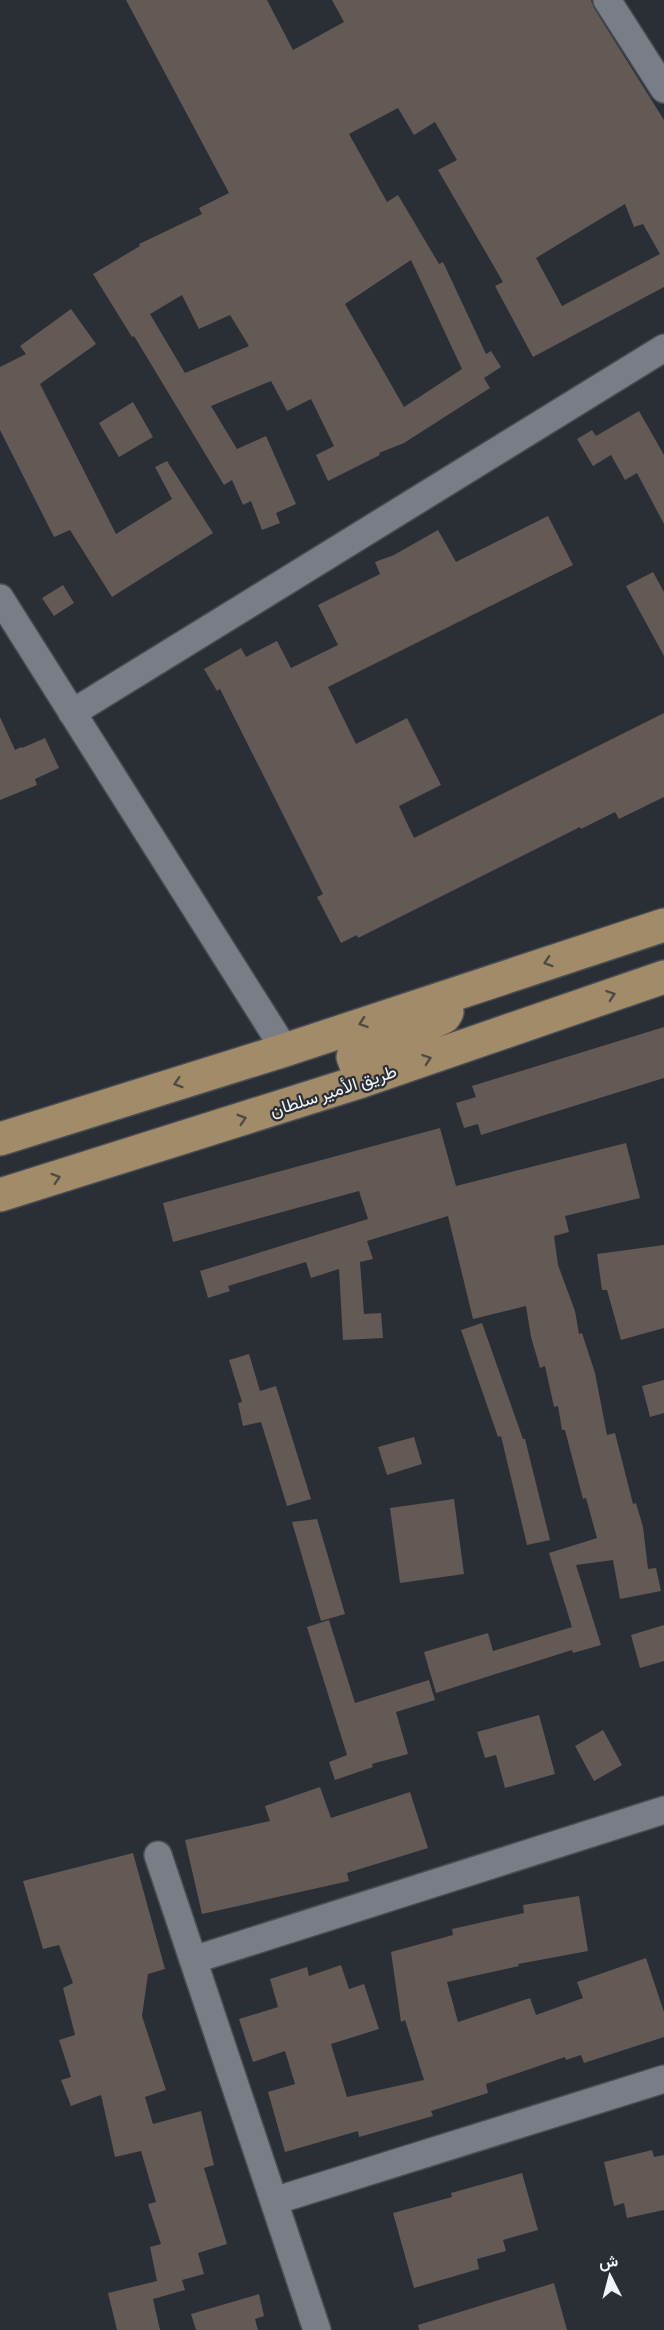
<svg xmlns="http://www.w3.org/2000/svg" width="664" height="2330" font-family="Commissioner,Vazirmatn,sans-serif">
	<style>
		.building { fill: #635955; fill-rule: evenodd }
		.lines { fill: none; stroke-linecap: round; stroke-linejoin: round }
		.minor-casing { stroke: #484c53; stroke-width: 30 }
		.major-casing { stroke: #484c53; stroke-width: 36 }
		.minor { stroke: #787d86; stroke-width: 27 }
		.major { stroke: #a28b68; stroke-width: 33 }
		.oneway { stroke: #4e4b45 }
		.labels { text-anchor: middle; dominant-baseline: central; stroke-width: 4.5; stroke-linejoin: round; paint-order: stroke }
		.street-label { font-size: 18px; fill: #f1f5f9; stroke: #2a2f36 }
	</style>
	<rect width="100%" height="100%" fill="#2a2f36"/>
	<path class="building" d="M 126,0 L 267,0 L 293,50 L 344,22 L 332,0 L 591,0 L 594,8 L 664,120 L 664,287 L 533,357 L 495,286 L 503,282 L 438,170 L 457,160 L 435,122 L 414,135 L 398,108 L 349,134 L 387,202 L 398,195 L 439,264 L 443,262 L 486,354 L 491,351 L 501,367 L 484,378 L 490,388 L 404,443 L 379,453 L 380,455 L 328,481 L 316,455 L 334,446 L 311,399 L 287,411 L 271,381 L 211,406 L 237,449 L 266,436 L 296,504 L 276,513 L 280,523 L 262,530 L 251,501 L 243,505 L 232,480 L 224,485 L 134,336 L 132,337 L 93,274 L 140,246 L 139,244 L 202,214 L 199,208 L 229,193 ZM 625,204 L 634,227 L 643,224 L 660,254 L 562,306 L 536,258 ZM 411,260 L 462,369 L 404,407 L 345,304 ZM 182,295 L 199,329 L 230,315 L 249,346 L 185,373 L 150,314 Z
		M 71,309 L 96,344 L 40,384 L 116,534 L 172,499 L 155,467 L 167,461 L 213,533 L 112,597 L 70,530 L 54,537 L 0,430 L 0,367 L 26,354 L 20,346 Z
		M 133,402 L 153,437 L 119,457 L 99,423 Z
		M 639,411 L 664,455 L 664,524 L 637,473 L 625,480 L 611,455 L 593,466 L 577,439 L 592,430 L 596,436 Z
		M 548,516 L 573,565 L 328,687 L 356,744 L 407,718 L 441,785 L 399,806 L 414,838 L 664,713 L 664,797 L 619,819 L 615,812 L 581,829 L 580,827 L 358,938 L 357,935 L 341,943 L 317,897 L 323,894 L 220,689 L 217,691 L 204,669 L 241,648 L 246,657 L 277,641 L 291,668 L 338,645 L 318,605 L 380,574 L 375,562 L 394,555 L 438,530 L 456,562 Z
		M 653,572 L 664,592 L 664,656 L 626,586 Z
		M 63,585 L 74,603 L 54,616 L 42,598 Z
		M 0,717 L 15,750 L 21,747 L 22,748 L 45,738 L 59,768 L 35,779 L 37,785 L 0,800 Z
		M 664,1027 L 664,1078 L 481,1135 L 478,1124 L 464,1128 L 456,1103 L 476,1097 L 472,1086 Z
		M 440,1128 L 456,1186 L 626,1143 L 640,1198 L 565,1216 L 569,1232 L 554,1236 L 558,1265 L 575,1311 L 579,1334 L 582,1333 L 595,1373 L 607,1435 L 615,1433 L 633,1504 L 636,1503 L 643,1527 L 648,1569 L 656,1568 L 661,1591 L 620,1599 L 613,1560 L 576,1565 L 601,1645 L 573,1653 L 572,1650 L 436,1693 L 424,1652 L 488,1633 L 493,1651 L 572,1627 L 549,1553 L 597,1538 L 586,1498 L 583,1499 L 565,1430 L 562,1430 L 558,1406 L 554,1407 L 545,1366 L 540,1368 L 531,1337 L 526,1306 L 473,1319 L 448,1216 L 367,1241 L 373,1259 L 360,1262 L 364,1314 L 381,1313 L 383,1338 L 343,1340 L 339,1269 L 311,1278 L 306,1262 L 228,1286 L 230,1291 L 208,1298 L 200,1271 L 368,1219 L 359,1191 L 173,1242 L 163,1203 Z
		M 664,1245 L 664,1328 L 621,1340 L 607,1290 L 602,1290 L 597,1254 Z
		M 482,1323 L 523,1439 L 525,1439 L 550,1540 L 527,1545 L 501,1436 L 498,1437 L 461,1330 Z
		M 249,1354 L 260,1391 L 276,1386 L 311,1499 L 287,1506 L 261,1422 L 243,1426 L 238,1403 L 242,1402 L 229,1360 Z
		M 664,1380 L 664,1413 L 650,1417 L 642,1386 Z
		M 414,1437 L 422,1464 L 387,1475 L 378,1447 Z
		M 454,1499 L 464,1574 L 400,1583 L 390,1508 Z
		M 317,1519 L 345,1614 L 321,1621 L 292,1522 Z
		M 329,1620 L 355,1703 L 429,1680 L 435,1700 L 396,1712 L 408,1754 L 372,1764 L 373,1767 L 335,1780 L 329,1762 L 347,1755 L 307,1627 Z
		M 664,1625 L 664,1661 L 640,1668 L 631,1635 Z
		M 539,1715 L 555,1774 L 505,1788 L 496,1755 L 485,1758 L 477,1732 Z
		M 603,1730 L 622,1765 L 594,1781 L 575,1746 Z
		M 320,1787 L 331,1818 L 410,1792 L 428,1848 L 347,1873 L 349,1881 L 202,1914 L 185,1840 L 270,1821 L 265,1806 Z
		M 133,1853 L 165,1969 L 148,1974 L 142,2016 L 166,2090 L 145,2097 L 153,2124 L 201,2111 L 214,2165 L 204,2168 L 227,2244 L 198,2253 L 204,2274 L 182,2280 L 185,2290 L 153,2299 L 160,2330 L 117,2330 L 108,2293 L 157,2281 L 150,2247 L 161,2244 L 148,2204 L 156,2202 L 141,2151 L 115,2157 L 101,2095 L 71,2106 L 61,2080 L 71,2077 L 59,2040 L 75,2035 L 63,1988 L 73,1983 L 59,1945 L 43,1949 L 23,1881 Z
		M 579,1896 L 588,1951 L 518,1964 L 519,1966 L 447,1982 L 458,2022 L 530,1998 L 536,2015 L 583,1998 L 577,1982 L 646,1958 L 664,2012 L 664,2037 L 584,2063 L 581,2055 L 566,2060 L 565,2057 L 486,2084 L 488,2093 L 431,2111 L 433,2116 L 359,2137 L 358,2131 L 285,2152 L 268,2092 L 295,2084 L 285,2051 L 253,2062 L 239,2019 L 278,2007 L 270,1979 L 307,1967 L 309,1976 L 341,1965 L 349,1989 L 364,1984 L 379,2029 L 331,2044 L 347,2097 L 424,2080 L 405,2020 L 401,2022 L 391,1952 L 453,1935 L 452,1929 L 524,1913 L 523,1905 Z
		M 652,2150 L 654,2157 L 664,2155 L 664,2210 L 627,2218 L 624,2203 L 614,2206 L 604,2162 Z
		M 522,2173 L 538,2230 L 503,2240 L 506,2251 L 477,2259 L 479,2269 L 414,2288 L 393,2213 L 452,2197 L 451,2193 Z
		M 554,2283 L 567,2330 L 419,2330 L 418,2325 Z
		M 259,2294 L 264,2316 L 255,2319 L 258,2330 L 196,2330 L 191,2314 Z"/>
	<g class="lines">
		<g class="minor-casing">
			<path id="minor" d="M 607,0 L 664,89
				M 0,598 L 285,1050
				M 72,713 L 664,348
				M 158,1855 L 317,2330
				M 193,1960 L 664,1810
				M 274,2201 L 664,2079"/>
		</g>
		<g class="major-casing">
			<path id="major" d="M 362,1081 L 353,1057 L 444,1017 L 447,1012
				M 0,1139 L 285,1050 L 664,925
				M 0,1195 L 362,1081 L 664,977"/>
		</g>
		<use href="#minor" class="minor"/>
		<use href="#major" class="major"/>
	</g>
	<defs><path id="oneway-chevron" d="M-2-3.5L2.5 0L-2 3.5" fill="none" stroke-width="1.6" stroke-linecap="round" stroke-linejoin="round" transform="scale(1.5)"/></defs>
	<g class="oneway">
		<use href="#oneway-chevron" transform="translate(548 962) rotate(162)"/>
		<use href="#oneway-chevron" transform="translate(611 995) rotate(-19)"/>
		<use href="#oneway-chevron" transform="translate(363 1023) rotate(161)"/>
		<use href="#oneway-chevron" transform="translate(427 1059) rotate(-19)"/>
		<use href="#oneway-chevron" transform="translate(178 1083) rotate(163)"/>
		<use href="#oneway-chevron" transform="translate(242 1119) rotate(-17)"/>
		<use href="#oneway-chevron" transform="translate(56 1178) rotate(-18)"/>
	</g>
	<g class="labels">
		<g class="street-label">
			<text transform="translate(333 1090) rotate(-18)">طريق الأمير سلطان</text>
		</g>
	</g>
	<g transform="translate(610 2276) rotate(354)" stroke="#2a2f36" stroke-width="4.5" paint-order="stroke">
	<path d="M0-4.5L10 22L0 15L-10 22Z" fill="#f1f5f9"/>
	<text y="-9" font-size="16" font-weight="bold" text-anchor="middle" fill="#f1f5f9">ش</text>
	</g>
</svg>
